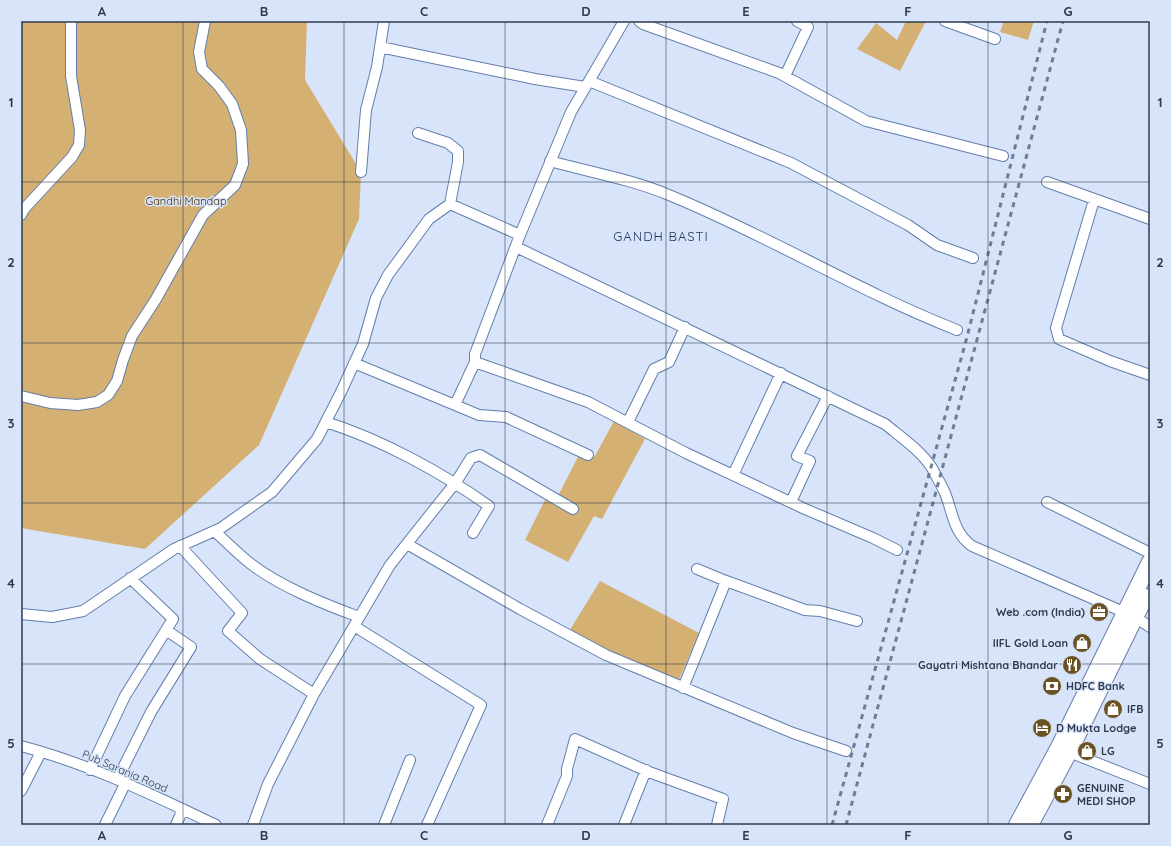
<svg xmlns="http://www.w3.org/2000/svg" width="1171" height="846" font-family="Quicksand,sans-serif">
	<style>
		.green { fill: #d4b072 }
		.lines { fill: none; stroke-linecap: round; stroke-linejoin: round }
		.street-casing { stroke: #637eac; stroke-width: 12 }
		.primary-casing { stroke: #637eac; stroke-width: 18 }
		.street { stroke: #fff; stroke-width: 10 }
		.primary { stroke: #fff; stroke-width: 16 }
		.rail { stroke: #707c91; stroke-width: 3; stroke-dasharray: 5 5; stroke-linecap: butt }
		.grid { fill: none; stroke: #2e3a4e; stroke-width: 1; stroke-opacity: 0.55 }
		.labels { text-anchor: middle; dominant-baseline: central; stroke-width: 3; stroke-linejoin: round; paint-order: stroke }
		.park-label { font-size: 11px; fill: #412d05; stroke: #d8e4f9 }
		.poi-label { font-size: 11px; font-weight: bold; fill: #2e3a4e; stroke: #d8e4f9; text-anchor: start }
		.street-label { font-size: 11px; fill: #2e3a4e; stroke: #d8e4f9 }
		.quarter-label { font-size: 13px; letter-spacing: 1px; fill: #203860; stroke: #d8e4f9 }
		.neatline { fill: none; stroke: #2e3a4e; stroke-width: 1.5 }
		.grid-label { font-size: 13px; text-anchor: middle; font-weight: bold; fill: #2e3a4e }
	</style>
	<rect width="100%" height="100%" fill="#d8e4f9"/>
	<path class="green" d="M 21,21 L 307,21 L 305,80 L 361,172 L 359,219 L 259,445 L 145,549 L 21,528 Z
		M 906,21 L 926,21 L 900,71 L 857,49 L 876,23 L 897,40 Z
		M 1004,21 L 1034,21 L 1028,40 L 1000,32 Z
		M 614,421 L 645,439 L 602,519 L 594,516 L 568,562 L 525,540 L 545,500 L 559,494 L 581,451 L 595,456 Z
		M 600,581 L 699,633 L 677,684 L 568,633 Z"/>
	<g class="lines">
		<g class="street-casing">
			<path id="street" d="M 624,21 L 571,112 L 520,235 L 475,354 L 475,362 L 588,402 L 686,453 L 805,509 L 873,538 L 897,550
				M 639,21 L 643,24 L 779,73 L 866,121 L 1003,156
				M 945,21 L 995,39
				M 380,47 L 535,79 L 585,87
				M 785,76 L 808,27 L 797,21
				M 589,81 L 791,163 L 908,225 L 937,245 L 973,258
				M 418,133 L 448,143 L 458,151 L 458,162 L 450,204
				M 550,161 C 589,172 631,179 669,195 C 767,235 858,291 957,330
				M 361,172 L 366,110 L 377,67 L 384,21
				M 1047,182 L 1150,219
				M 1094,200 L 1056,328 L 1059,339 L 1110,361 L 1150,375
				M 21,215 L 24,209 L 72,157 L 79,145 L 80,130 L 71,76 L 71,21
				M 516,247 L 885,424 C 902,438 920,450 932,468 C 936,476 941,484 945,493 C 953,513 953,532 972,546 L 1135,617 L 1150,627
				M 354,363 L 479,415 L 506,417 L 588,455
				M 21,396 L 50,403 L 78,405 L 97,402 L 108,395 L 117,381 L 123,360 L 132,336 L 156,299 L 203,215 L 235,185 L 243,164 L 241,130 L 232,104 L 219,86 L 202,69 L 199,52 L 205,21
				M 455,405 L 475,362
				M 326,422 C 382,440 441,472 489,506 L 473,533
				M 628,422 L 654,369 L 669,362 L 685,327
				M 733,475 L 781,373
				M 791,502 L 810,461 L 797,456 L 828,396
				M 1047,502 L 1150,553
				M 214,531 C 227,542 238,554 251,564 C 281,587 324,604 359,617
				M 407,544 L 520,609 L 606,655 L 793,733 L 846,751
				M 180,546 L 242,613 L 228,631 L 260,659 L 314,694 L 268,784 L 253,825
				M 726,581 L 805,610 L 820,611 L 857,621
				M 21,614 L 52,617 L 83,611 L 174,549 L 221,528 L 272,492 L 317,439 L 341,392 L 363,344 L 376,298 L 388,275 L 429,219 L 450,204 L 520,235
				M 354,626 L 481,705 L 427,825
				M 683,688 L 726,581 L 697,569
				M 314,694 L 390,565 L 456,482 L 471,458 L 480,455 L 573,509
				M 21,746 C 90,764 153,795 216,825
				M 1069,752 L 1150,784
				M 90,770 L 125,696 L 173,619 L 130,578
				M 118,778 L 151,712 L 191,647 L 166,630
				M 21,791 L 41,752
				M 105,825 L 126,782
				M 176,825 L 183,809
				M 384,825 L 410,760
				M 547,825 L 567,776 L 567,769 L 575,739 L 649,772 L 723,799 L 717,825
				M 624,825 L 646,770"/>
		</g>
		<g class="primary-casing">
			<path id="primary" d="M 1017,825 L 1059,747 L 1150,562
				M 1030,825 L 1069,752 L 1145,597"/>
		</g>
		<use href="#street" class="street"/>
		<use href="#primary" class="primary"/>
		<path class="rail" d="M 832,825 L 967,337 L 1047,21
			M 846,825 L 1063,21"/>
	</g>
	<path class="grid" d="M 183,21 L 183,825M 344,21 L 344,825M 505,21 L 505,825M 666,21 L 666,825M 827,21 L 827,825M 988,21 L 988,825M 21,182 L 1150,182M 21,343 L 1150,343M 21,503 L 1150,503M 21,664 L 1150,664"/>
	<defs>
		<g id="office-disc" transform="scale(1)"><circle r="9.5" fill="#6b5223" stroke="#d8e4f9"/><path d="M-6-3h4V-5.5h4V-3h4V5H-6ZM-1-4.5V-3h2v-1.5ZM-6 0V1H6V0Z" fill="#fff"/></g>
		<g id="shop-disc" transform="scale(1)"><circle r="9.5" fill="#6b5223" stroke="#d8e4f9"/><path d="M-5-2.5h2.3a2.7 3.5 0 0 1 5.4 0H5L5.5 6h-11ZM-1.5-2.5h3a1.5 2.3 0 0 0-3 0Z" fill="#fff"/></g>
		<g id="restaurant-disc" transform="scale(1)"><circle r="9.5" fill="#6b5223" stroke="#d8e4f9"/><path d="M-5-6h1v4h1v-4h1v4h1v-4h1v5L-1.5 .5V6h-2V.5L-5-1ZM5-6V6H3V1.5H1.5Q1.5-4 5-6Z" fill="#fff"/></g>
		<g id="bank-disc" transform="scale(1)"><circle r="9.5" fill="#6b5223" stroke="#d8e4f9"/><path d="M-6-4H6V4H-6ZM0-2.3a2.3 2.3 0 1 0 0 4.6a2.3 2.3 0 1 0 0-4.6Z" fill="#fff"/></g>
		<g id="hotel-disc" transform="scale(1)"><circle r="9.5" fill="#6b5223" stroke="#d8e4f9"/><path d="M-6-4.5h1.5V1H6V5H4.5V3h-9V5H-6ZM-4 0a1.8 1.8 0 1 1 3.6 0ZM.5 0V-2.5h3Q6-2.5 6 0Z" fill="#fff"/></g>
		<g id="pharmacy-disc" transform="scale(1)"><circle r="9.5" fill="#6b5223" stroke="#d8e4f9"/><path d="M-2-6h4v4h4v4h-4v4h-4v-4h-4v-4h4Z" fill="#fff"/></g>
	</defs>
	<g fill-rule="evenodd">
		<use href="#office-disc" x="1099" y="612"/>
		<use href="#shop-disc" x="1082" y="643"/>
		<use href="#restaurant-disc" x="1072" y="665"/>
		<use href="#bank-disc" x="1052" y="686"/>
		<use href="#shop-disc" x="1113" y="709"/>
		<use href="#hotel-disc" x="1042" y="728"/>
		<use href="#shop-disc" x="1087" y="751"/>
		<use href="#pharmacy-disc" x="1063" y="794"/>
	</g>
	<g class="labels">
		<g class="park-label">
			<text x="186" y="201">Gandhi Mandap</text>
		</g>
		<g class="poi-label">
			<text x="1085" y="612" text-anchor="end">Web .com (India)</text>
			<text x="1068" y="643" text-anchor="end">IIFL Gold Loan</text>
			<text x="1058" y="665" text-anchor="end">Gayatri Mishtana Bhandar</text>
			<text x="1066" y="686">HDFC Bank</text>
			<text x="1127" y="709">IFB</text>
			<text x="1056" y="728">D Mukta Lodge</text>
			<text x="1101" y="751">LG</text>
			<text x="1077" y="788">GENUINE<tspan x="1077" dy="13">MEDI SHOP</tspan></text>
		</g>
		<g class="street-label">
			<text transform="translate(125 771) rotate(23)">Pub Sarania Road</text>
		</g>
		<g class="quarter-label">
			<text x="661" y="236">GANDH BASTI</text>
		</g>
	</g>
	<rect width="1171" height="846" fill="none" stroke="#d8e4f9" stroke-width="44"/>
	<rect x="22" y="22" width="1127" height="802" class="neatline"/>
	<g class="grid-label">
		<text x="102" y="16">A</text>
		<text x="264" y="16">B</text>
		<text x="424" y="16">C</text>
		<text x="586" y="16">D</text>
		<text x="746" y="16">E</text>
		<text x="908" y="16">F</text>
		<text x="1068" y="16">G</text>
		<text x="11" y="107">1</text>
		<text x="1160" y="107">1</text>
		<text x="11" y="267">2</text>
		<text x="1160" y="267">2</text>
		<text x="11" y="428">3</text>
		<text x="1160" y="428">3</text>
		<text x="11" y="588">4</text>
		<text x="1160" y="588">4</text>
		<text x="11" y="748">5</text>
		<text x="1160" y="748">5</text>
		<text x="102" y="840">A</text>
		<text x="264" y="840">B</text>
		<text x="424" y="840">C</text>
		<text x="586" y="840">D</text>
		<text x="746" y="840">E</text>
		<text x="908" y="840">F</text>
		<text x="1068" y="840">G</text>
	</g>
</svg>
